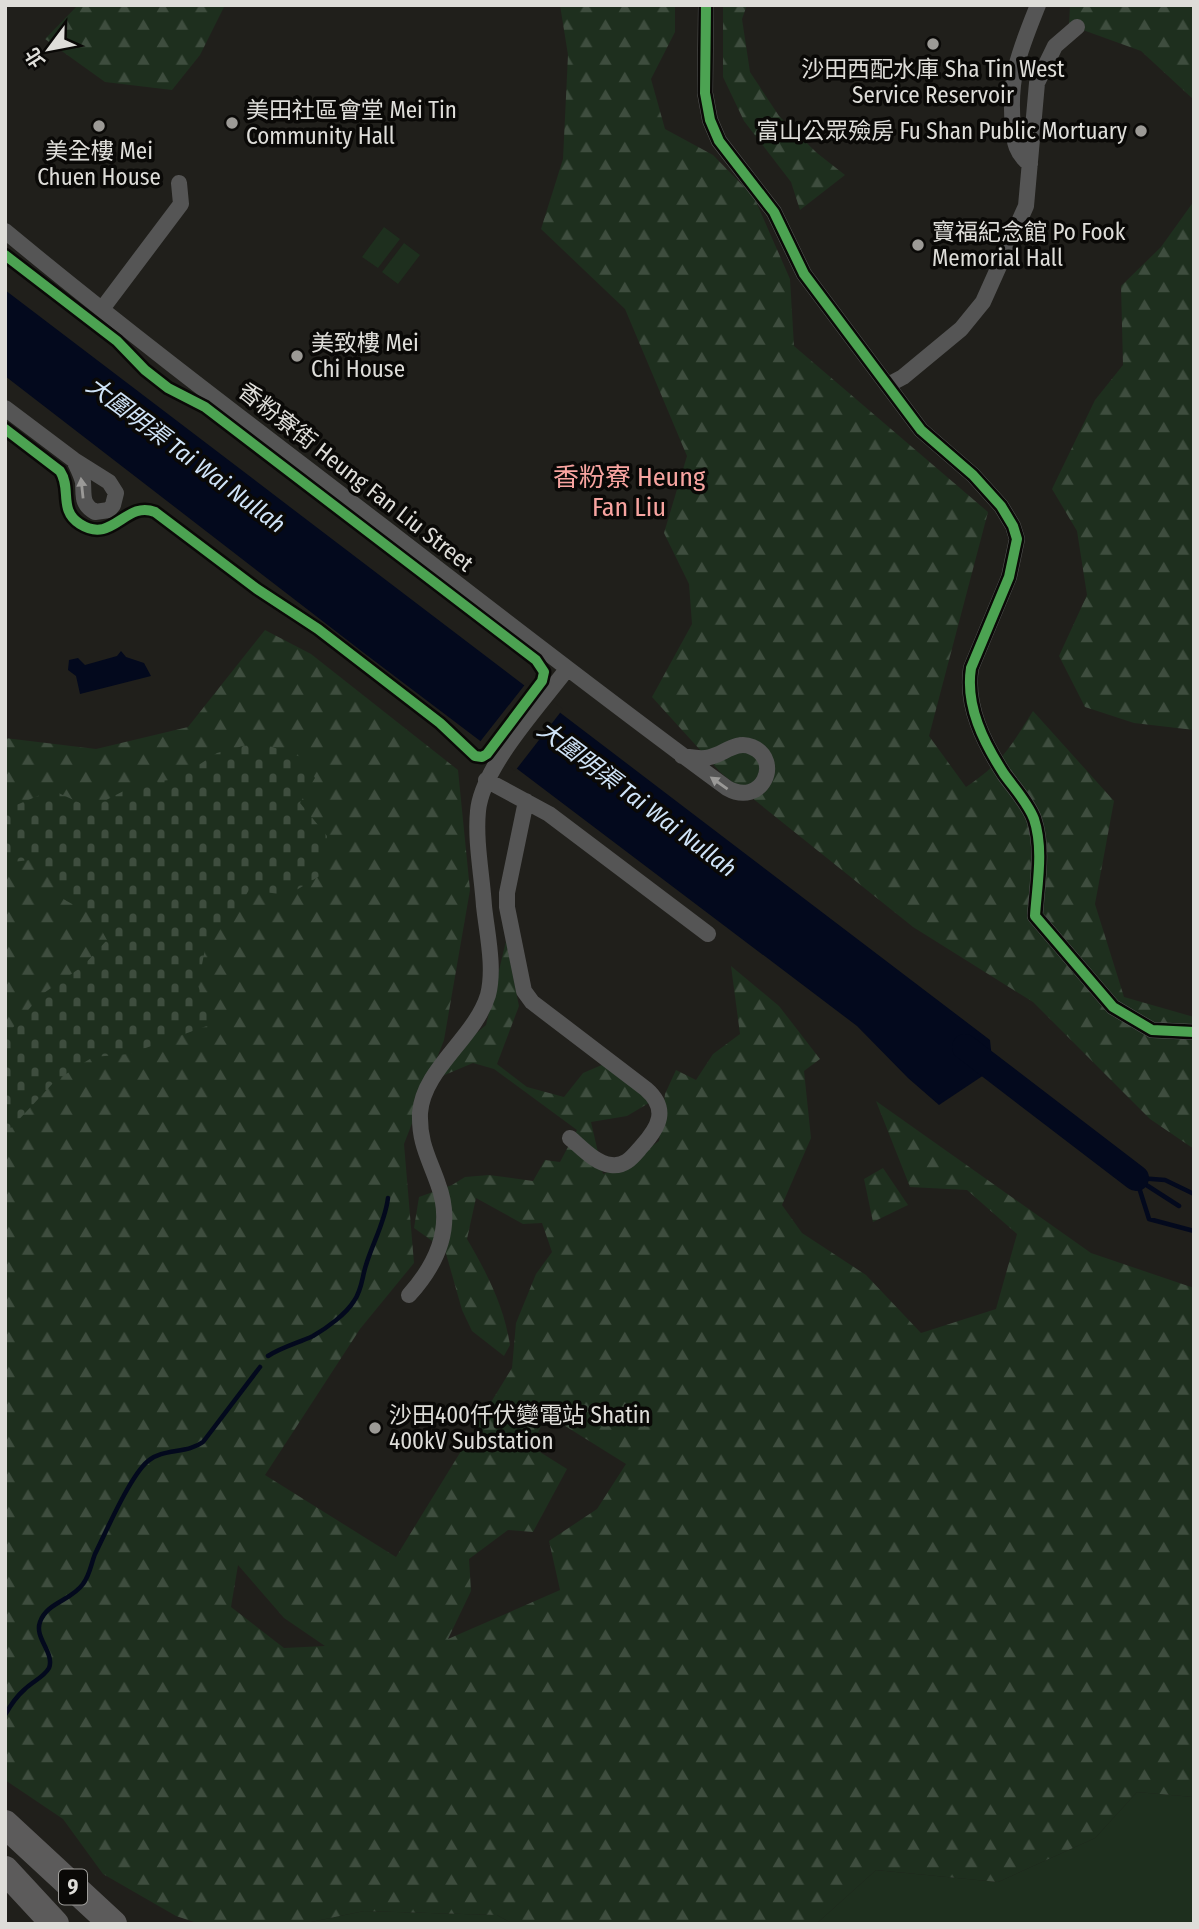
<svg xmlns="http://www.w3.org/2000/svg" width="1199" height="1929" font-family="'Fira Sans Condensed','Noto Sans TC',sans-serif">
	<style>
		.grass { fill: #1e2f1e }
		.forest { fill: url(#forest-firs); fill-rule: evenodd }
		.cemetery { fill: url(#cemetery-stones) }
		.water { fill: #03091d }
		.pier { fill: #201f1b }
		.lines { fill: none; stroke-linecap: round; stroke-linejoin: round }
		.stream { stroke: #03091d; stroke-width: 4.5 }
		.river { stroke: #03091d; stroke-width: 26 }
		.street { stroke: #555; stroke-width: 16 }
		.highway { stroke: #5c5b5b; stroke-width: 28 }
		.cycleway-casing { stroke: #0a0907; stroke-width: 15 }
		.cycleway { stroke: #4ca352; stroke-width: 10 }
		.oneway { fill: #9a9997 }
		.poi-dot { fill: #9c9a96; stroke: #0a0907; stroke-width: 2.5 }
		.labels { text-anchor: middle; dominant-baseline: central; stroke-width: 7; stroke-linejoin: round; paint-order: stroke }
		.shield { fill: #0a0907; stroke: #9e9d9a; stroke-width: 2 }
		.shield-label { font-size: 21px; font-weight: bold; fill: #deddd9 }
		.poi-label { font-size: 23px; fill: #deddd9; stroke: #0a0907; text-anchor: start }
		.street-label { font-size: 23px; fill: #deddd9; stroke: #0a0907 }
		.water-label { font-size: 24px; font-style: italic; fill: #d0e4f8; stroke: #0a0907 }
		.quarter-label { font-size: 26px; fill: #f8a4a0; stroke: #0a0907 }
	</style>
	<defs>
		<pattern id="forest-firs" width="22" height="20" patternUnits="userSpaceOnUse" patternTransform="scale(1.75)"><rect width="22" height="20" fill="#1e2f1e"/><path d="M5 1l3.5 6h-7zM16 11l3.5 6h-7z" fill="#3e4d3e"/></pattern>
		<pattern id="cemetery-stones" width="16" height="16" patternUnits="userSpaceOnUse" patternTransform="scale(1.75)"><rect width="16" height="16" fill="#1e2f1e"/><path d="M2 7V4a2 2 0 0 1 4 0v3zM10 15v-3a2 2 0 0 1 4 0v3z" fill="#3e4d3e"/></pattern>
	</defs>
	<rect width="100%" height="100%" fill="#201f1b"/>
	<path class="grass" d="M 384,227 L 400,239 L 378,268 L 362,257 Z
		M 404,243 L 420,255 L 398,284 L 382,272 Z
		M 1137,1792 L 1194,1797 L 1194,1924 L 816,1924 L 876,1870 L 998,1882 L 1095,1838 Z
		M 364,1911 L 497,1915 L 514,1924 L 301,1924 Z"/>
	<path class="forest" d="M 78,5 L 225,5 L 200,55 L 172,90 L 105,82 L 45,39 Z
		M 560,5 L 675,5 L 675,32 L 651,79 L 665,129 L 713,155 L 754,197 L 790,279 L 794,346 L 988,512 L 929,736 L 966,787 C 1002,763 1011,746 1033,711 L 1114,801 L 1095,904 L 1124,997 L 1194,1017 L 1194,1149 L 1150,1119 L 1033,1002 L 913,927 L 721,773 L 652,697 L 692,624 L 689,584 L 664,533 L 687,456 L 625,309 L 541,229 L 563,159 L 568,55 Z
		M 723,5 L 747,5 L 742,19 L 750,72 L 779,116 L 817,153 L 845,175 L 800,210 L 791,182 L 744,121 L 723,77 Z
		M 1070,5 L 1194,5 L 1194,100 L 1141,51 L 1069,25 Z
		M 1194,201 L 1194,730 L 1134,723 L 1085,707 L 1059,656 L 1087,595 L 1077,531 L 1052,489 L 1095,400 L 1123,365 L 1121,286 L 1161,247 Z
		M 265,630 L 311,654 L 458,770 L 470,890 L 444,1040 L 432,1071 L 486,1025 L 506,941 L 519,1006 L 497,1064 L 527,1087 L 564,1097 L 583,1073 L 611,1061 L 654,1100 L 627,1116 L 591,1122 L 603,1174 L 629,1163 L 659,1141 L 665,1094 L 676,1070 L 696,1080 L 713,1054 L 740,1034 L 731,966 L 779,1006 L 820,1059 L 804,1071 L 811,1138 L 782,1205 L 802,1233 L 866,1275 L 921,1333 L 996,1309 L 1017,1234 L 967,1190 L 910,1187 L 876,1101 L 1091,1253 L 1194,1288 L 1194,1797 L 1137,1792 L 1095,1838 L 998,1882 L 876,1870 L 816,1924 L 514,1924 L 497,1915 L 364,1911 L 301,1924 L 200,1924 L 176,1916 L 103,1874 L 63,1819 L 5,1780 L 5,738 L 96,749 L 188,727 ZM 473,1063 L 494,1069 L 577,1130 L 560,1162 L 545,1160 L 533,1181 L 489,1175 L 465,1177 L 452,1185 L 419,1197 L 414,1228 L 445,1250 L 462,1310 L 472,1331 L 504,1356 L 510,1345 C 504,1306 487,1273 467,1239 L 476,1198 L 523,1224 L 542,1223 L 552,1252 L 536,1274 L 516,1323 L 512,1368 L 396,1557 L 265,1475 L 360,1329 L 414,1263 L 404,1144 L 428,1082 ZM 546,1414 L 626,1464 L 597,1509 L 549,1541 L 560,1590 L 448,1639 L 471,1591 L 469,1559 L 508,1530 L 533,1532 L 567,1469 L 532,1447 ZM 238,1565 L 284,1618 L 325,1646 L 284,1648 L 231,1607 Z
		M 883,1168 L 908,1205 L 873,1222 L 864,1179 Z"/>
	<path class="cemetery" d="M 258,742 L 304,758 L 315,778 L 300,803 L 327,836 L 323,874 L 288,895 L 249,890 L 234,914 L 207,938 L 198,986 L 215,1023 L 129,1054 L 93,1057 L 55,1081 L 11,1128 L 5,1125 L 5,1037 L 41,995 L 83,966 L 107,940 L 93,915 L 61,898 L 37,859 L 5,863 L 5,806 L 14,806 L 52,790 L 91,808 L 137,784 L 177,779 L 217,753 Z"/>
	<path class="water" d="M 5,290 L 990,1040 L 993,1069 L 939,1105 L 908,1078 L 857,1026 L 364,653 L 5,376 Z
		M 121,651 L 126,657 L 144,663 L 151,676 L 80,694 L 76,676 L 68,670 L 69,660 L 78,658 L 85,665 L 117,656 Z"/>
	<path class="pier" d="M 527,682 L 563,709 L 515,771 L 479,743 Z"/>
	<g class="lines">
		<path class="stream" d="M 1136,1178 L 1149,1219 L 1194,1231
			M 1139,1178 L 1165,1180 L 1194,1194
			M 1137,1179 L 1179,1206
			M 268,1356 C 282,1347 298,1343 313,1336 C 327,1328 346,1314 354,1301 C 362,1290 362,1277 366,1265 C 373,1242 385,1222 388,1198
			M 5,1715 C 10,1706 17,1696 25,1689 C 32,1682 44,1677 49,1668 C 55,1653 34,1638 40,1622 C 47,1602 71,1601 83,1584 C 90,1575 91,1564 95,1554 C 106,1532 130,1476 148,1461 C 163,1448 187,1454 203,1442 L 260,1367"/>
		<path class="river" d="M 965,1047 L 1136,1178"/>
		<path class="street" d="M 706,5 L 705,93 L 710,120 L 719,141 L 774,212 L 804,274 L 921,430 L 973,475 L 1001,506 L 1013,526 L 1017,539 L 1009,577 L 971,668 C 965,706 984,743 1004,774 C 1014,788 1028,803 1034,819 C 1044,849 1037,885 1035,916 L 1113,1007 L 1152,1030 L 1194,1032
			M 1030,164 C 1016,154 1014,142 1013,126 C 1008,77 1020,50 1038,5
			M 5,231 C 133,337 266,437 398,538 C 507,622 616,707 727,788 C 762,808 783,760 752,747 C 736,740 724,754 710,757 C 701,760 691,757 682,756
			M 102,309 L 181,204 L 179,183
			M 888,385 L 903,377 L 961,329 L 983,302 L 1026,206 L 1037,83 L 1055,46 L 1077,27
			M 5,408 L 74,460 L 109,482 L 116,493 L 113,505 L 109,510 L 95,512 C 81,504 84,496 83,482 C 81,474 77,467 74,460
			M 486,780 L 549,814 L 708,934
			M 526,801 L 507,893 L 507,907 L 524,991 L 532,1002 L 646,1089 C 669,1109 659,1127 642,1146 C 633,1156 626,1167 611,1165 C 595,1163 582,1148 570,1138
			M 409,1295 C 438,1263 454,1226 438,1184 C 429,1158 419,1143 420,1113 C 423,1069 475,1038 488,995 C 495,968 487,934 484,906 C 482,875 475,841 478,811 C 482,767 540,705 567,669"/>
		<path class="highway" d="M 5,1824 L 113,1924
			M 5,1870 L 55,1924"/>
		<g class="cycleway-casing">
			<path id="cycleway" d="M 706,5 L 705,93 L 710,120 L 719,141 L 774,212 L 804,274 L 921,430 L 973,475 L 1001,506 L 1013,526 L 1017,539 L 1009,577 L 971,668 C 965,706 984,743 1004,774 C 1014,788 1028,803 1034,819 C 1044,849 1037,885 1035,916 L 1113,1007 L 1152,1030 L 1194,1032
				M 5,255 L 117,341 L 145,370 L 168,388 L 205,407 L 536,660 L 544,672 L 542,681 L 487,754 L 482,757 L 475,756 L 440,723 L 318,629 L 257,589 L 155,512 C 125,500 113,545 80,524 C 58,510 72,489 60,471 L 5,429"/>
		</g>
		<use href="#cycleway" class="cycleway"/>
	</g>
	<defs><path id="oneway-solid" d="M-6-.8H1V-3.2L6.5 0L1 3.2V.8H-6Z" transform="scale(1.75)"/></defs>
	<g class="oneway">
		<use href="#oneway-solid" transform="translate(82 488) rotate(-96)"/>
		<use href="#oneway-solid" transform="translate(719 783) rotate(-145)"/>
	</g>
	<g class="poi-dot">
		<circle cx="933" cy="44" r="7"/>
		<circle cx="232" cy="123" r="7"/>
		<circle cx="99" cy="126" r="7"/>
		<circle cx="1141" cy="131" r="7"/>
		<circle cx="918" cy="245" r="7"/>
		<circle cx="297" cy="356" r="7"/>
		<circle cx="375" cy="1428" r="7"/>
	</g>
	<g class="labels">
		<rect class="shield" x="59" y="1869.5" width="28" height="35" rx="5"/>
		<g class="shield-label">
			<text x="73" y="1887">9</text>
		</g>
		<g class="poi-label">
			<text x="933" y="69" text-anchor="middle">沙田西配水庫 Sha Tin West<tspan x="933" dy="26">Service Reservoir</tspan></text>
			<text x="246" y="110">美田社區會堂 Mei Tin<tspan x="246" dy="26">Community Hall</tspan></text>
			<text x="1127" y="131" text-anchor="end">富山公眾殮房 Fu Shan Public Mortuary</text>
			<text x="99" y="151" text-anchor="middle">美全樓 Mei<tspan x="99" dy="26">Chuen House</tspan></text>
			<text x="932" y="232">寶福紀念館 Po Fook<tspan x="932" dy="26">Memorial Hall</tspan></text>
			<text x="311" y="343">美致樓 Mei<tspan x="311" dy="26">Chi House</tspan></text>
			<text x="389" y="1415">沙田400仟伏變電站 Shatin<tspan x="389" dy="26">400kV Substation</tspan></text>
		</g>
		<g class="street-label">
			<text transform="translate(356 477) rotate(38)">香粉寮街 Heung Fan Liu Street</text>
		</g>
		<g class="water-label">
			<text transform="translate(186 455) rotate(37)">大圍明渠 Tai Wai Nullah</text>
			<text transform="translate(637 799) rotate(37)">大圍明渠 Tai Wai Nullah</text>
		</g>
		<g class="quarter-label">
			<text x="629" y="477">香粉寮 Heung<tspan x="629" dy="30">Fan Liu</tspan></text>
		</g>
	</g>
	<rect width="1199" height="1929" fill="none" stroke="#deddd9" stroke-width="14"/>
	<g transform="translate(49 49) rotate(238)" stroke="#0a0907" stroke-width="5" paint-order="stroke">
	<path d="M0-5L12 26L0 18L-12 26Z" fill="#deddd9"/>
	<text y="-10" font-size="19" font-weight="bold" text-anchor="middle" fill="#deddd9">北</text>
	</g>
</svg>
